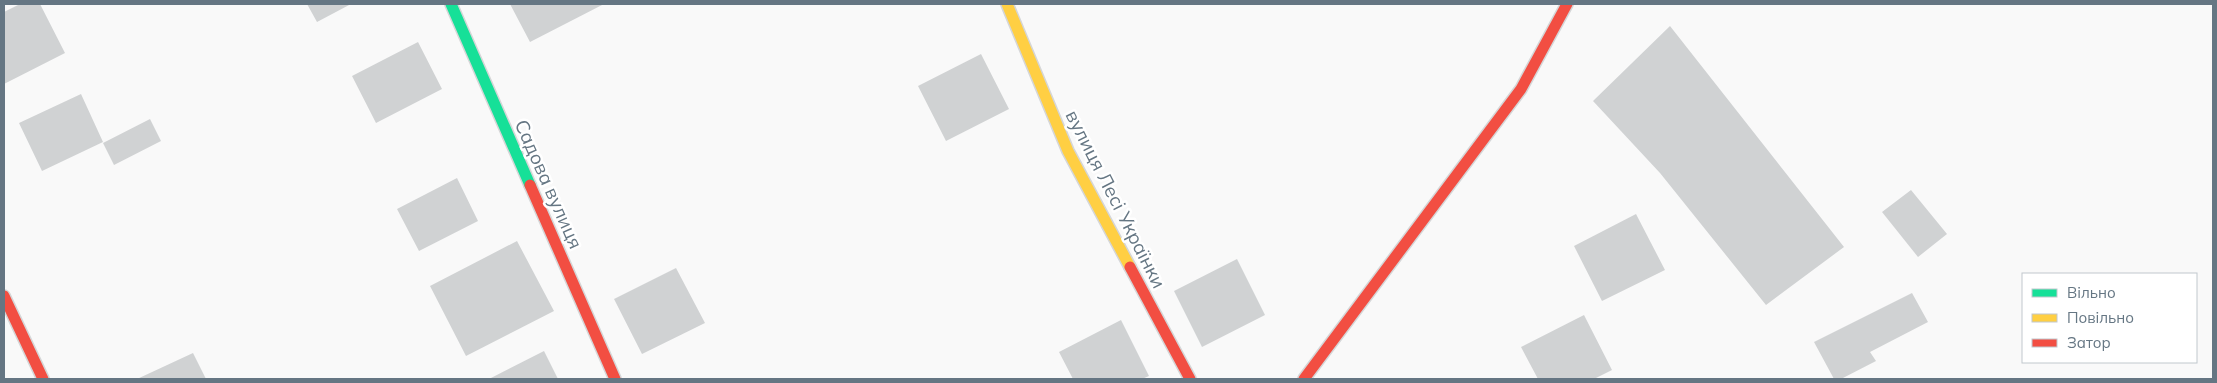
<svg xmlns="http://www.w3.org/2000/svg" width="2217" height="383" font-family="Mulish,sans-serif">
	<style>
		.building { fill: #d0d2d3 }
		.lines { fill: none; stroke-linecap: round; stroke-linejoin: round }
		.fast-casing { stroke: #d5d6d7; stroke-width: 14 }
		.slow-casing { stroke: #d5d6d7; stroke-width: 14 }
		.jam-casing { stroke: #d5d6d7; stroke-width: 14 }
		.fast { stroke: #16e098; stroke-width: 11 }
		.slow { stroke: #ffcf43; stroke-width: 11 }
		.jam { stroke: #f24e42; stroke-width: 11 }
		.labels { text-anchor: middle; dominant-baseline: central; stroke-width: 5; stroke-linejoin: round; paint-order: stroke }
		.street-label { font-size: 19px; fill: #657683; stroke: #fff }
	</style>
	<rect width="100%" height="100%" fill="#f9f9f9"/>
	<path class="building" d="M 20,4 L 40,4 L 65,53 L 4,84 L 4,12 Z
		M 307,4 L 351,4 L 317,22 Z
		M 510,4 L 604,4 L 530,42 Z
		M 1670,26 L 1844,247 L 1766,305 L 1660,173 L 1593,101 Z
		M 418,42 L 442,89 L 376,123 L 352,76 Z
		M 981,54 L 1009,109 L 946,141 L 918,86 Z
		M 81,94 L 103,142 L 42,171 L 19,123 Z
		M 150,119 L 161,141 L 114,165 L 103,143 Z
		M 457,178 L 478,221 L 419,251 L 397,209 Z
		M 1911,190 L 1947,234 L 1918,257 L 1882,212 Z
		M 1636,214 L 1665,270 L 1602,301 L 1574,246 Z
		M 517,241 L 554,311 L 466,356 L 430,286 Z
		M 1237,259 L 1265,315 L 1202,347 L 1174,291 Z
		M 676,268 L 705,323 L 642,354 L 614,299 Z
		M 1912,293 L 1928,322 L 1870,352 L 1876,361 L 1841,379 L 1834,379 L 1814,342 Z
		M 1584,315 L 1612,370 L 1594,379 L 1538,379 L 1521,347 Z
		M 1121,320 L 1149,376 L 1142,379 L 1073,379 L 1059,352 Z
		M 544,351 L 558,379 L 489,379 Z
		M 193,353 L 206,379 L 137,379 Z"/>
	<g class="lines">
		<g class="fast-casing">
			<path id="fast" d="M 451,4 L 530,185"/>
		</g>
		<g class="slow-casing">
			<path id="slow" d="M 1007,4 L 1068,151 L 1130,267"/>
		</g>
		<g class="jam-casing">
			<path id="jam" d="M 530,185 L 615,379
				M 1130,267 L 1190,379
				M 4,296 L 43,379
				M 1304,379 L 1521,89 L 1567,4"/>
		</g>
		<use href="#fast" class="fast"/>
		<use href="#slow" class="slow"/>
		<use href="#jam" class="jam"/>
	</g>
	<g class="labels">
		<g class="street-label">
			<text transform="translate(549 184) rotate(66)">Садова вулиця</text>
			<text transform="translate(1116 199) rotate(63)">вулиця Лесі Українки</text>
		</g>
	</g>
	<rect width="2217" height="383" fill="none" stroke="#657683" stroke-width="10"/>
	<rect x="2022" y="273" width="175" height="90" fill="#ffffff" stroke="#c1c8cd"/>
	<rect x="2032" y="289" width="25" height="8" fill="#16e098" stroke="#c1c8cd"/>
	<text x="2067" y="298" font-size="15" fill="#657683">Вільно</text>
	<rect x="2032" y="314" width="25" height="8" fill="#ffcf43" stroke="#c1c8cd"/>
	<text x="2067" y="323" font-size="15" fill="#657683">Повільно</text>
	<rect x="2032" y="339" width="25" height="8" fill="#f24e42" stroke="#c1c8cd"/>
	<text x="2067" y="348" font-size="15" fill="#657683">Затор</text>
</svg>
